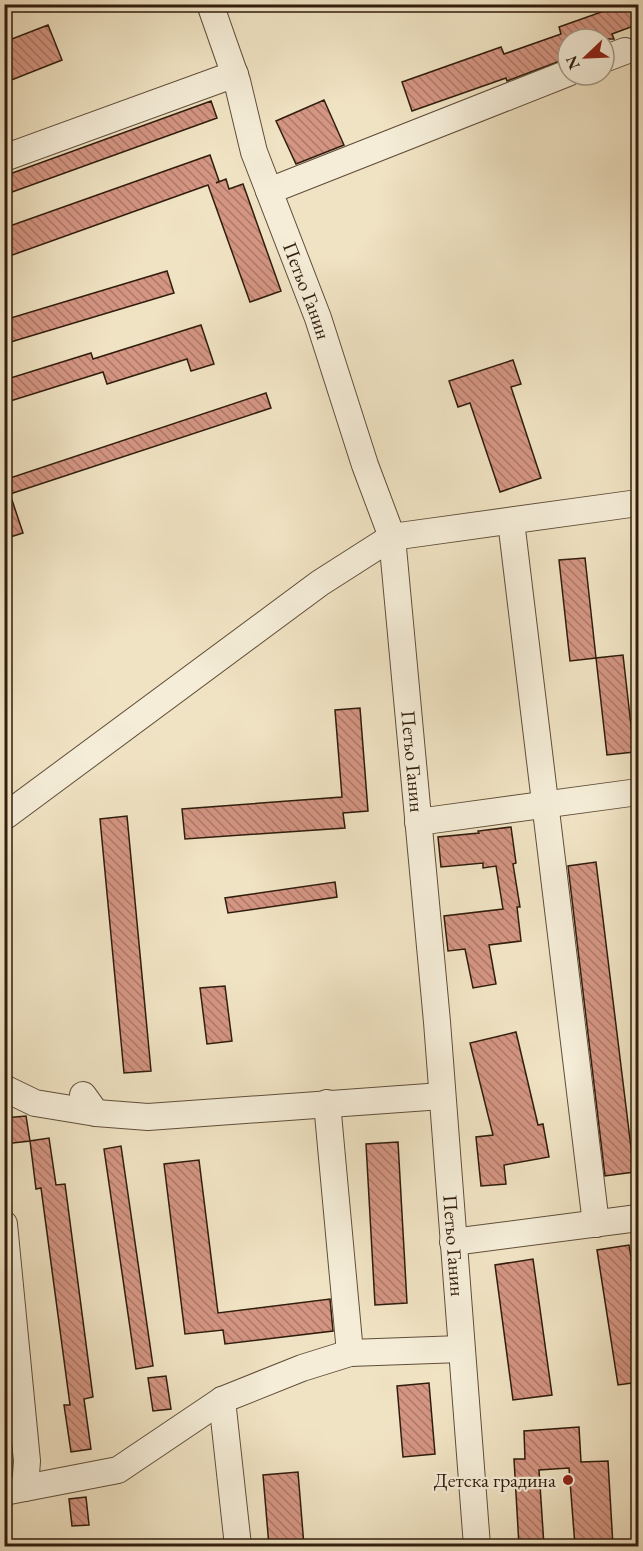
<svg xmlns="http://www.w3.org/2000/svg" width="643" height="1551" font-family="'EB Garamond',serif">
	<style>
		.building { fill: url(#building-back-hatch); stroke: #301d0d; stroke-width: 1.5 }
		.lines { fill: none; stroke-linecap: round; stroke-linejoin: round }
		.minor-casing { stroke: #604e3a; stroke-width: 28 }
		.minor { stroke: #f5edd8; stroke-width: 26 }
		.poi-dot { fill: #8f2418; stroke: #f5edd8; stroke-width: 2 }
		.labels { text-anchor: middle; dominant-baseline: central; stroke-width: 4.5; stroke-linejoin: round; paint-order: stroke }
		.street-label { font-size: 20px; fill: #301d0d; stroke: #f5edd8 }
		.poi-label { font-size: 20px; fill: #301d0d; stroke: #f5edd8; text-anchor: end }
	</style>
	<defs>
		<pattern id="building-back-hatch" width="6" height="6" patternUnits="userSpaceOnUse" patternTransform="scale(1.5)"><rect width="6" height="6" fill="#d49582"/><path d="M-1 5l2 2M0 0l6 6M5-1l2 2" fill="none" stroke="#ac7969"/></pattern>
	</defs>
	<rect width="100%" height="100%" fill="#f0e3c3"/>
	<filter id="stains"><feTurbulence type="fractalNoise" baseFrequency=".00333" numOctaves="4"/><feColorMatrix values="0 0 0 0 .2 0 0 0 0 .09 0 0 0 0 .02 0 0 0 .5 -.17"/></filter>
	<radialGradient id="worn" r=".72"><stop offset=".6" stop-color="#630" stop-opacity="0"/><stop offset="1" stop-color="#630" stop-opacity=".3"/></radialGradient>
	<path class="building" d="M 606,4 L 639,4 L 639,24 L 612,34 L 614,39 L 568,39 L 568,58 L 507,81 L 506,78 L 412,111 L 402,82 L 501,47 L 504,54 L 561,34 L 559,27 L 607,10 Z
		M 48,25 L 62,60 L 4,83 L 4,42 Z
		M 324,100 L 344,145 L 296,164 L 276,121 Z
		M 211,101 L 217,118 L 4,195 L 4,176 Z
		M 210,155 L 219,181 L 216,183 L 226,179 L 229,189 L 243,184 L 281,291 L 250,302 L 208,185 L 4,258 L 4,228 Z
		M 167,271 L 174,293 L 4,344 L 4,320 Z
		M 201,325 L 214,364 L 191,371 L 187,359 L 107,384 L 103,372 L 4,403 L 4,380 L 91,353 L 93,359 Z
		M 513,360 L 521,384 L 511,387 L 541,478 L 500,492 L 470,403 L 458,407 L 449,381 Z
		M 266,393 L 271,408 L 10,494 L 23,533 L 4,539 L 4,480 Z
		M 585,558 L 596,658 L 570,661 L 559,560 Z
		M 623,655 L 634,752 L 607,755 L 596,658 Z
		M 360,708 L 368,811 L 343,813 L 345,828 L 185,839 L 182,809 L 342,797 L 335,710 Z
		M 127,816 L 151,1071 L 124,1073 L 100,819 Z
		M 511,827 L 516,863 L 513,864 L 520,907 L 517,907 L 521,941 L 489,945 L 496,984 L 473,988 L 465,949 L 448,951 L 444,916 L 503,909 L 496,866 L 483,868 L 483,863 L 441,867 L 438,837 L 479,833 L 478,831 Z
		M 596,862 L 634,1172 L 605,1176 L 568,866 Z
		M 335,882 L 337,897 L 228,913 L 225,898 Z
		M 225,986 L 232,1041 L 207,1044 L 200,988 Z
		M 516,1032 L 538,1125 L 543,1124 L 549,1157 L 504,1165 L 506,1184 L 481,1186 L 476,1137 L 493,1135 L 470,1043 Z
		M 26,1116 L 30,1141 L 4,1144 L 4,1118 Z
		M 49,1138 L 56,1185 L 65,1184 L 93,1397 L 84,1399 L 91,1449 L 71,1452 L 64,1405 L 70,1405 L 41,1188 L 36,1189 L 30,1141 Z
		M 398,1142 L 407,1303 L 375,1305 L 366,1144 Z
		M 121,1146 L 153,1366 L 136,1369 L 104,1149 Z
		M 199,1160 L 218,1313 L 330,1299 L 333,1331 L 225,1344 L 223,1330 L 185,1334 L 164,1164 Z
		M 629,1245 L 639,1306 L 639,1382 L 618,1385 L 597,1250 Z
		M 533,1259 L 552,1395 L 513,1400 L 495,1265 Z
		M 166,1376 L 171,1409 L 153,1411 L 148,1378 Z
		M 429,1383 L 435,1454 L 403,1457 L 397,1386 Z
		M 579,1427 L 581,1462 L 608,1461 L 613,1546 L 575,1546 L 569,1468 L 539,1470 L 544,1546 L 519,1546 L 514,1459 L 525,1459 L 524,1431 Z
		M 298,1472 L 304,1546 L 269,1546 L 263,1475 Z
		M 86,1497 L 89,1525 L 72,1526 L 69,1499 Z"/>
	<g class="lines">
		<g class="minor-casing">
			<g id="minor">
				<path id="s1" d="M 210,4 L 237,81 L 254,152 L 318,318 L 365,465 L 392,537 L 437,1022 L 477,1546"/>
				<path d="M 604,59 L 625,51"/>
				<path d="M 4,158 L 235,74"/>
				<path d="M 269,191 L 568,73"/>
				<path d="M 511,521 L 596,1224"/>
				<path d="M 4,817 L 320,583 L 392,537 L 638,503"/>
				<path d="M 418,822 L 638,792"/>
				<path d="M 4,1088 L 35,1103 L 96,1113"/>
				<path d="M 83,1095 L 96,1113 L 148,1117 L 442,1096"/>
				<path d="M 327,1103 L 350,1353"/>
				<path d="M 4,1224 L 27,1461 L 25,1488 L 4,1492"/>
				<path d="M 453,1242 L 638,1218"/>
				<path d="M 222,1400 L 238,1546"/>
				<path d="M 25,1488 L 118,1470 L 222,1400 L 302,1368 L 350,1353 L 461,1349"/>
			</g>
		</g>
		<use href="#minor" class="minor"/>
	</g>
	<circle class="poi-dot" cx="568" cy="1480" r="6"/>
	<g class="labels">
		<g class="street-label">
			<text stroke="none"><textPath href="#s1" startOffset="303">Петьо Ганин</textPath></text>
			<text stroke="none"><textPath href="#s1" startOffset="789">Петьо Ганин</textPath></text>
			<text stroke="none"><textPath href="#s1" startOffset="1275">Петьо Ганин</textPath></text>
		</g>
		<g class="poi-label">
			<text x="556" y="1480">Детска градина</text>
		</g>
	</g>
	<rect width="643" height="1551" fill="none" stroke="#f0e3c3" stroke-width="24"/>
	<rect x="6" y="6" width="631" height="1539" fill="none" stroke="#301d0d" stroke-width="3"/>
	<rect x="12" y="12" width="619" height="1527" fill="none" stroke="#301d0d" stroke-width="1.5"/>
	<g transform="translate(586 57) rotate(247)"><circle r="28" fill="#f5edd8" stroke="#a69a87" stroke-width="1.5"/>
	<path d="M0-4.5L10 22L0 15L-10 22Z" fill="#8f2418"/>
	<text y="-9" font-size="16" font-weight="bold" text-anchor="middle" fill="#301d0d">N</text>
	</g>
	<rect width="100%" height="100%" filter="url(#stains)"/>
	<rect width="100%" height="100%" fill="url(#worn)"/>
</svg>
